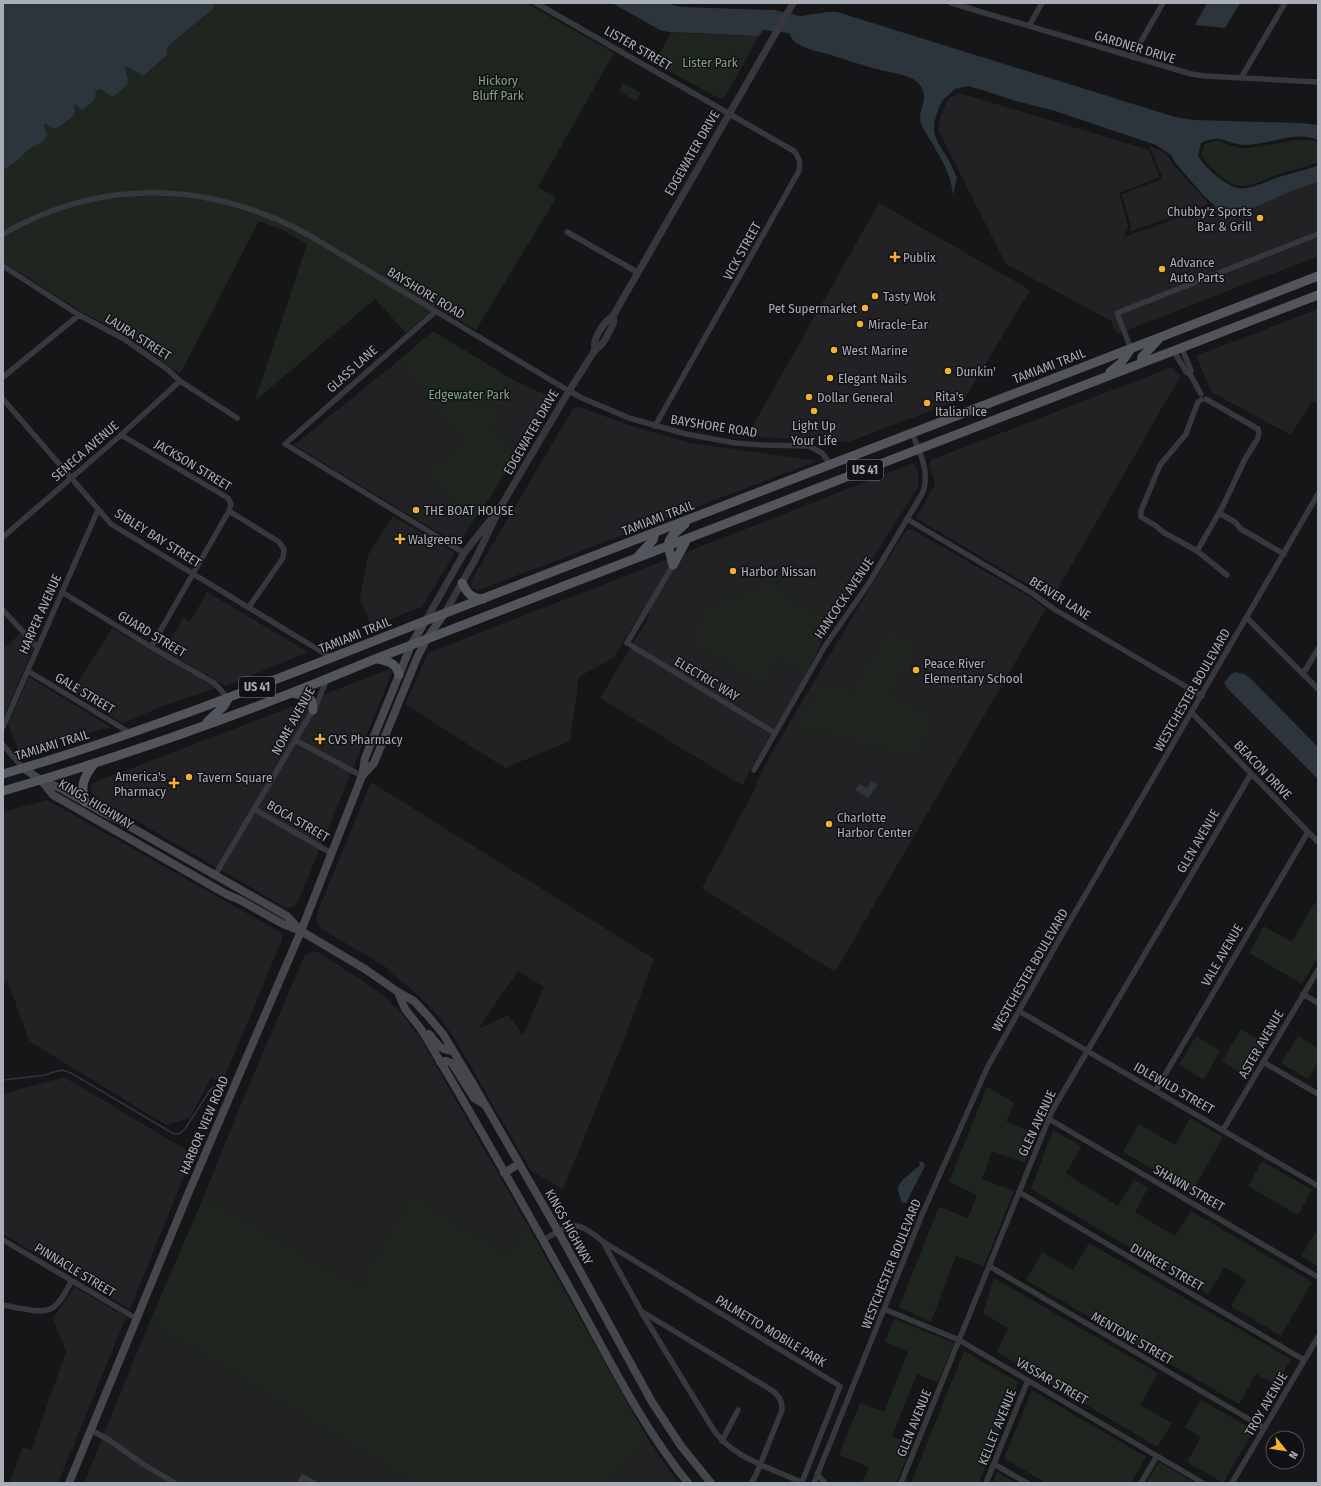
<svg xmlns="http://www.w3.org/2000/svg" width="1321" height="1486" font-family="'Fira Sans Condensed',sans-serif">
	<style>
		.built { fill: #222225; fill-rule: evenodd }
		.green { fill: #1e261f }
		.water { fill: #2c353c }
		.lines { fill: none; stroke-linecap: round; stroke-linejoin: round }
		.stream { stroke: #2c353c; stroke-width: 1.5 }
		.minor { stroke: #37383d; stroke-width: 5.5 }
		.tertiary { stroke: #37383d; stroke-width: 7 }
		.secondary { stroke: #45474d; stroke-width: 8 }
		.primary { stroke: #53555c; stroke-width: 9 }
		.poi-dot { fill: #f2b134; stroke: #111113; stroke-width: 1.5 }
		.labels { text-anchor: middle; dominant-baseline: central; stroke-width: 3; stroke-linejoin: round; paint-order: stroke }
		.shield { fill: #111113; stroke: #7b7e86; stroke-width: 1 }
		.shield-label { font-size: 12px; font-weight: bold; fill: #a8adb8 }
		.street-label { font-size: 13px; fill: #a8adb8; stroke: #111113 }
		.park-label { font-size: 13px; fill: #7fa381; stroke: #111113 }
		.poi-label { font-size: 13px; fill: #a8adb8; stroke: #111113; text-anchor: start }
	</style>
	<rect width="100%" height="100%" fill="#161618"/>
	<path class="built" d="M 959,93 L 1149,150 L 1159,177 L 1119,193 L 1128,226 L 1124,237 L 1215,205 L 1226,212 L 1234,213 L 1250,209 L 1291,191 L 1318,182 L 1318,256 L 1117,334 L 1111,321 L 1006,264 L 938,130 L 941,116 L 948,99 Z
		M 1148,145 L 1162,151 L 1169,157 L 1172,163 L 1209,204 L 1129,232 L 1131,226 L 1122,194 L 1160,180 L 1162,176 L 1151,150 Z
		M 879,203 L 1030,290 L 965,398 L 848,442 L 747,436 Z
		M 1318,309 L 1318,404 L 1312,401 L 1291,435 L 1211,392 L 1196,356 Z
		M 398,361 L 418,384 L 416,385 L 449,423 L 449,425 L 459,431 L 465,438 L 425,472 L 470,526 L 459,545 L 294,445 Z
		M 1172,367 L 1173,370 L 1181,375 L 1052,599 L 916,518 L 935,484 L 929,464 L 931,460 Z
		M 517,382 L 551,397 L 516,455 L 492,424 Z
		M 574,407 L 579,407 L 626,424 L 690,443 L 817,461 L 479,590 L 472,588 L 471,581 Z
		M 914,463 L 919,475 L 918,487 L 832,622 L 781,592 L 763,685 L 778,659 L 805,676 L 747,775 L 743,786 L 600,698 L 650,615 L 643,610 L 614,657 L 579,677 L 570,741 L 505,768 L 405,704 L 428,653 Z
		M 393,516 L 455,553 L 422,607 L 371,626 L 360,598 L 368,555 Z
		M 907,529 L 913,530 L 1035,600 L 1046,609 L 835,972 L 702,888 L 755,789 L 757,780 L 785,730 L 874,581 Z
		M 207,592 L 308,652 L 226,686 L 164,650 L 183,618 L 190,622 Z
		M 112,628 L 181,668 L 216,688 L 163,706 L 122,723 L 72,692 Z
		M 21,633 L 33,648 L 3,719 L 3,649 Z
		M 390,669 L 392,673 L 298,902 L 293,907 L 286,908 L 94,796 L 90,789 L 93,783 Z
		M 29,677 L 111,727 L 19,752 L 8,724 Z
		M 371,782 L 654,959 L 625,1037 L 563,1189 L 531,1171 L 455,1039 L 440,1018 L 422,999 L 383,965 L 320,928 L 317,922 L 317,913 ZM 518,971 L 544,987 L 523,1035 L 508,1015 L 478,1029 Z
		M 47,800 L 280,932 L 282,935 L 282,940 L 222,1083 L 211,1078 L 190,1118 L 166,1125 L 29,1041 L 7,979 L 3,985 L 3,812 Z
		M 312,952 L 318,952 L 354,975 L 382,994 L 404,1016 L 422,1041 L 527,1224 L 508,1254 L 411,1194 L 359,1286 L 204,1196 L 246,1092 L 303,959 L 306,954 Z
		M 64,1077 L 193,1154 L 130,1309 L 3,1234 L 3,1094 Z
		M 75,1287 L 126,1317 L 58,1483 L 9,1483 L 23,1447 L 31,1450 L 66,1352 L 53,1318 Z
		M 149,1323 L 413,1483 L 84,1483 Z
		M 649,1441 L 671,1473 L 680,1483 L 608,1483 Z"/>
	<path class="green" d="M 216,3 L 526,3 L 614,53 L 538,187 L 556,198 L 476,330 L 436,307 L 406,333 L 375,299 L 255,401 L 307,244 L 283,230 L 259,221 L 180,374 L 129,337 L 82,312 L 3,262 L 3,170 L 17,161 L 29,149 L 41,143 L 45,139 L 47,134 L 44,126 L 46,123 L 49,126 L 74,108 L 75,104 L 77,105 L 96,95 L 96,91 L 100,89 L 112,97 L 128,79 L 125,67 L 129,68 L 145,76 L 167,55 L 168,46 L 212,10 Z
		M 671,32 L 677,33 L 759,36 L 726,95 L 721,98 L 718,98 L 654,63 Z
		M 623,83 L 641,93 L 636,101 L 619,91 Z
		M 1296,140 L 1313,140 L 1318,143 L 1318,163 C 1304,167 1290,170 1277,175 C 1267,178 1249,188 1239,186 C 1227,183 1207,165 1201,155 L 1204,145 C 1218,137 1222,143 1236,147 C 1251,150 1280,142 1296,140 Z
		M 433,331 L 517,382 L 492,424 L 516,455 L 490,497 L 470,526 L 425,472 L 465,438 L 459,431 L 448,425 L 449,423 L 416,385 L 418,384 L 398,361 Z
		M 775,581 L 781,592 L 832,622 L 805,676 L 778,659 L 763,685 L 693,643 L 712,605 Z
		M 892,630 L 916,644 L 888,692 L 935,719 L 931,723 L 909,760 L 895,753 L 856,742 L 846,736 L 809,731 L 804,735 L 798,734 L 797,730 L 826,680 L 853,694 Z
		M 1315,902 L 1318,904 L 1318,957 L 1302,984 L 1249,953 L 1264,926 L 1292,942 Z
		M 1241,1029 L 1267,1044 L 1247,1077 L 1222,1061 Z
		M 1196,1036 L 1220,1051 L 1204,1080 L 1179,1065 Z
		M 1298,1036 L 1318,1048 L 1318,1062 L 1308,1079 L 1281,1063 Z
		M 987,1087 L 1015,1103 L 1006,1121 L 1035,1134 L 1025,1163 L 992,1151 L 982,1179 L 1014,1191 L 984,1266 L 956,1256 L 931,1322 L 899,1307 L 939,1207 L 968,1218 L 977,1195 L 949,1182 Z
		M 1190,1118 L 1223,1137 L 1192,1192 L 1123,1152 L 1139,1124 L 1175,1145 Z
		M 1053,1130 L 1081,1146 L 1066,1174 L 1118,1206 L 1134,1180 L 1148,1188 L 1135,1212 L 1175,1236 L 1191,1211 L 1312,1282 L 1281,1336 L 1231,1306 L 1246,1280 L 1225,1267 L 1208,1294 L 1031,1189 Z
		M 1262,1161 L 1312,1190 L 1298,1215 L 1248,1186 Z
		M 411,1194 L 508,1254 L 527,1224 L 649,1441 L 608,1483 L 413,1483 L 149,1323 L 204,1196 L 359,1286 Z
		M 1315,1233 L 1318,1234 L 1318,1267 L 1301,1256 Z
		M 1089,1243 L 1291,1359 L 1276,1385 L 1256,1374 L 1239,1404 L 1026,1280 L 1042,1252 L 1073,1270 Z
		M 994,1278 L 1158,1373 L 1140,1405 L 1172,1423 L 1157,1447 L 997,1352 L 1008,1328 L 983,1313 Z
		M 894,1319 L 954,1343 L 938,1382 L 917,1374 L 892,1436 L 912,1444 L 896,1483 L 862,1483 L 869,1467 L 839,1455 L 860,1403 L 884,1412 L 908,1352 L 885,1342 Z
		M 964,1351 L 1018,1382 L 979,1483 L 911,1483 Z
		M 1032,1390 L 1146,1457 L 1131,1483 L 1046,1483 L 1004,1458 Z
		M 1201,1400 L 1254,1430 L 1223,1483 L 1187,1462 L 1201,1437 L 1185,1427 Z
		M 1159,1462 L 1195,1483 L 1146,1483 Z
		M 997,1472 L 1015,1483 L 993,1483 Z"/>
	<path class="water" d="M 3,3 L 216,3 L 212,10 L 168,46 L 167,55 L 144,76 L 129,68 L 125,67 L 128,79 L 127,85 L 112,97 L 100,89 L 96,91 L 95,99 L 82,110 L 75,104 L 74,108 L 75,113 C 72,117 59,129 54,128 C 51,128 48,125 45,123 L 44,126 L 47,134 L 45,139 L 41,143 L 29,149 L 17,161 L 3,170 Z
		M 612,3 L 665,3 L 681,7 L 774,10 L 800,16 L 828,12 L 837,12 L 1175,117 L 1193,120 L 1302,123 L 1318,125 L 1318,140 C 1297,130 1270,144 1248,145 C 1228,146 1222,132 1201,143 L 1198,156 C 1205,167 1224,185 1238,188 C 1249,191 1269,180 1279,177 C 1292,173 1305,170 1318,166 L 1318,182 C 1309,185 1300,188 1292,191 C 1276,197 1243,216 1227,212 C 1211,209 1186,174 1174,161 L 1172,156 L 1156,145 L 1055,111 L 1016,101 L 982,90 L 968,86 L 960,88 L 955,89 L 943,100 L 939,107 L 934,123 L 934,133 L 938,143 L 949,160 L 957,178 L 953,195 C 951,169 934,148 922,126 C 915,112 931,100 920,85 C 911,74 894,74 881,70 C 864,66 847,60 831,55 C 819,52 807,49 796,43 C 793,41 791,37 789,33 L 763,30 L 759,36 L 669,32 L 660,30 Z
		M 1207,3 L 1240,3 L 1225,28 L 1195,25 Z
		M 1236,672 L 1244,674 L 1250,678 L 1318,747 L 1318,779 L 1229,690 L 1224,683 L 1231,674 Z
		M 871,781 L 878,785 L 868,798 L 855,790 L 859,784 L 867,788 Z
		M 919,1162 L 923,1162 L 925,1166 L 906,1203 L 901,1202 C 901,1198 898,1193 898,1189 C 898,1181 914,1171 920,1165 Z"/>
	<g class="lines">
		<path class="stream" d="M 3,1080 L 46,1075 L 53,1072 L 62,1070 L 71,1073 L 174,1134 L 179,1134 L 185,1129 L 210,1090 L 219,1084"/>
		<path class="minor" d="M 536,3 L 794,151 C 799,157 801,162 799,171 L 655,426
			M 951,3 L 1191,74 L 1205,76 L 1318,82
			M 1029,26 L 1042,3
			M 1132,57 L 1163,3
			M 1241,78 L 1285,3
			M 567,232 L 637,272
			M 3,234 C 102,177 208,181 307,234 L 569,391 L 582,398 L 629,418 L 686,434 L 735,443 L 762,445 L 809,446 L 822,453 L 831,465
			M 3,266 L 79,315 L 124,339 L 167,369 L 180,381 L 237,418
			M 435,312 L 285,444 L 464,553
			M 1181,347 L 1191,370 L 1190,374
			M 1131,349 L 1117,313 L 1318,234
			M 1174,350 C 1177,358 1182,364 1186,372 L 1190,374 L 1201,394
			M 3,377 L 79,315
			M 3,399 L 111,524 L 332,658
			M 1201,400 L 1198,402 L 1186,434 L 1160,465 L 1141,511 L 1141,517 L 1156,526 L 1163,532 L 1197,551 L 1223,506 L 1245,459 L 1257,440 L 1259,434 L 1258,429 L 1206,399
			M 121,435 L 228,498 L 231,504 L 229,511 L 151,647
			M 229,511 L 279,542 L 284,549 L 283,558 L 249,607
			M 1219,513 L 1235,522 L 1241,529 L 1284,554
			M 907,519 L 1032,593 L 1054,609 L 1202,696
			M 3,537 L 121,435 L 180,381
			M 1197,551 L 1227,575
			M 673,565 L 627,643 L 775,733
			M 62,592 L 151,647 L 214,683 L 220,689 L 228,699
			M 3,610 L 37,647
			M 1247,618 L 1318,689
			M 28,671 L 132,734
			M 1303,674 L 1318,649
			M 1192,713 L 1318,842
			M 3,727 L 98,510
			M 295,740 L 362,776
			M 3,745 L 23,768
			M 754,770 L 825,646 L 869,583 L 922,494 C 931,474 920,452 912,433
			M 254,809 L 331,853
			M 215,875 L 317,703 L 327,679
			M 1303,994 L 1318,1003
			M 1019,1011 L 1318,1186
			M 1263,1062 L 1318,1094
			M 1156,1090 L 1308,832
			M 1049,1119 L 1318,1277
			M 1223,1130 L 1318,970
			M 1019,1192 L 1304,1360
			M 3,1240 L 137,1319
			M 543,1240 C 571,1224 575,1218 602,1241 L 840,1386 L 802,1482
			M 603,1242 L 641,1311 L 773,1391 C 780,1397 782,1401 782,1410 L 756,1475 L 751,1483
			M 989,1266 L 1264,1428
			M 3,1305 C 14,1307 40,1314 50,1309 C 60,1305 66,1290 72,1281
			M 884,1309 L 959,1340 L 1203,1483
			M 642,1313 L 713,1429 C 733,1459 772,1468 803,1483
			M 91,1430 L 109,1440 L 143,1464 L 175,1483
			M 722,1441 L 738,1410
			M 994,1464 L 1027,1483
			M 817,1474 L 825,1483
			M 300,1483 L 303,1477 L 314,1483
			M 814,1483 L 921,1217 L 987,1068 L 1059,940 L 1318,494
			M 901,1483 L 1052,1111 L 1251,774
			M 986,1483 L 1028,1380
			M 1141,1483 L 1157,1456
			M 1232,1483 L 1318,1337"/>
		<path class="tertiary" d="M 595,350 C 592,338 604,322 613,316 L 793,3
			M 444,614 L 475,560 L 501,506 L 569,391 L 595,350 C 605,344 609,332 614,322 L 613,316
			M 426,620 L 464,553 L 492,518"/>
		<path class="secondary" d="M 23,768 L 41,780 L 60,788 L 102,812 L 115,818 L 287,916 L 299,929
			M 362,776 L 374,763 L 417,658 L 426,640 L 444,614
			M 41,780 L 53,795 L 226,894 L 240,900 L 283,924 L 301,931 L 365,969 L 398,992 L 414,1001 L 428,1016 L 443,1034 L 472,1082 L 558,1231 L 652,1402 L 681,1446 L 711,1483
			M 398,992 L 405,1009 L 421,1029 C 473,1116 523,1204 572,1292 C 608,1357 641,1425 688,1483
			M 429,1034 C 437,1043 439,1050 453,1051
			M 440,1062 L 446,1061 L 452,1063 L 474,1098 L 484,1104
			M 504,1173 L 519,1164
			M 69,1483 L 188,1194 L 301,931 L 362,776 L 365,758 L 399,675 L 411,645 L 426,620"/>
		<path class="primary" d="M 1141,363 L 1142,357 L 1158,340
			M 1110,372 L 1121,363 L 1131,349
			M 639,555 L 653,540 L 655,533
			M 673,565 C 667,540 664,542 685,524
			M 673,565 L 687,539
			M 462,583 C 467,593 471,598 483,599
			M 376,659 C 388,661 396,662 399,675
			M 292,693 C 304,696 313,694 313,710
			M 207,722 L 223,707 L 228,699
			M 3,774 C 169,726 327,658 487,597 C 765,491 1041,383 1318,276
			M 3,791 C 129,755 254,710 375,659 L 1318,295
			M 85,802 C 80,786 84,776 94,764"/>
	</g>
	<g class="poi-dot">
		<circle cx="1260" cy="218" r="4"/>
		<path d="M893 251h4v4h4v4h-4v4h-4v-4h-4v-4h4z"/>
		<circle cx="1162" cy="269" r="4"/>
		<circle cx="875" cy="296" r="4"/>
		<circle cx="865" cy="308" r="4"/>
		<circle cx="860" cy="324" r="4"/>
		<circle cx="834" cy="350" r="4"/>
		<circle cx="948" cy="371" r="4"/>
		<circle cx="830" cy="378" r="4"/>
		<circle cx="809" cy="397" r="4"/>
		<circle cx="927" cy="403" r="4"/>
		<circle cx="814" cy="411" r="4"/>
		<circle cx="416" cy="510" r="4"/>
		<path d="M398 533h4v4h4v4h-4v4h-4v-4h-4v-4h4z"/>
		<circle cx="733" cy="571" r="4"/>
		<circle cx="916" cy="670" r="4"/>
		<path d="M318 733h4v4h4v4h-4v4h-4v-4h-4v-4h4z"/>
		<circle cx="189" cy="777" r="4"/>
		<path d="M172 777h4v4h4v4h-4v4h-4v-4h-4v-4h4z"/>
		<circle cx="829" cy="824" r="4"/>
	</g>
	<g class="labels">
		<g class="shield">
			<rect x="847" y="460" width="36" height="20" rx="3"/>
			<rect x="239" y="677" width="36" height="20" rx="3"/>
		</g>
		<g class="shield-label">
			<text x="865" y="470">US 41</text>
			<text x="257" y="687">US 41</text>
		</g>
		<g class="street-label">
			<text transform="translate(1135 47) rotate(17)">GARDNER DRIVE</text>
			<text transform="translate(638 48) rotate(30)">LISTER STREET</text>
			<text transform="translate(692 153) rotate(-60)">EDGEWATER DRIVE</text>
			<text transform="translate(742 251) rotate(-61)">VICK STREET</text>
			<text transform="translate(426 293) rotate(31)">BAYSHORE ROAD</text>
			<text transform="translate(138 337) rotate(32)">LAURA STREET</text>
			<text transform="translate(1049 366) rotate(-21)">TAMIAMI TRAIL</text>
			<text transform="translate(352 369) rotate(-42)">GLASS LANE</text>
			<text transform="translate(714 426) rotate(9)">BAYSHORE ROAD</text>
			<text transform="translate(531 432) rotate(-60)">EDGEWATER DRIVE</text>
			<text transform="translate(85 451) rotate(-41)">SENECA AVENUE</text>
			<text transform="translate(193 465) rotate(31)">JACKSON STREET</text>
			<text transform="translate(658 518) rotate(-21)">TAMIAMI TRAIL</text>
			<text transform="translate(158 538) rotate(32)">SIBLEY BAY STREET</text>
			<text transform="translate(844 598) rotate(-56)">HANCOCK AVENUE</text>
			<text transform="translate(1060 598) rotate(32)">BEAVER LANE</text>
			<text transform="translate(40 614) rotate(-66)">HARPER AVENUE</text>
			<text transform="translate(152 634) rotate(31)">GUARD STREET</text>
			<text transform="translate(355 635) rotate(-22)">TAMIAMI TRAIL</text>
			<text transform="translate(707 679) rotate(31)">ELECTRIC WAY</text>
			<text transform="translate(1192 690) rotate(-60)">WESTCHESTER BOULEVARD</text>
			<text transform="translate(85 693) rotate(31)">GALE STREET</text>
			<text transform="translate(293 721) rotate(-61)">NOME AVENUE</text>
			<text transform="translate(52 745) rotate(-17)">TAMIAMI TRAIL</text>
			<text transform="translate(1263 770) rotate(46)">BEACON DRIVE</text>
			<text transform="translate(96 804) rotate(31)">KINGS HIGHWAY</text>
			<text transform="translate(298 821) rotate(30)">BOCA STREET</text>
			<text transform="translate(1198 841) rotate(-60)">GLEN AVENUE</text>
			<text transform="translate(1222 955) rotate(-60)">VALE AVENUE</text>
			<text transform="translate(1030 970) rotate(-60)">WESTCHESTER BOULEVARD</text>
			<text transform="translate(1261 1044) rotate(-60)">ASTER AVENUE</text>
			<text transform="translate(1174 1088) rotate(30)">IDLEWILD STREET</text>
			<text transform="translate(1037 1123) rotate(-65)">GLEN AVENUE</text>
			<text transform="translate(204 1125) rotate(-67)">HARBOR VIEW ROAD</text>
			<text transform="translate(1189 1188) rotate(30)">SHAWN STREET</text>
			<text transform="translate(569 1227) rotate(61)">KINGS HIGHWAY</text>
			<text transform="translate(891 1264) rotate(-68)">WESTCHESTER BOULEVARD</text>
			<text transform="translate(1167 1267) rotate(30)">DURKEE STREET</text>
			<text transform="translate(75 1270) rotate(31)">PINNACLE STREET</text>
			<text transform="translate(771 1331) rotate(31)">PALMETTO MOBILE PARK</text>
			<text transform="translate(1132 1338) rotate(30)">MENTONE STREET</text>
			<text transform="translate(1052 1381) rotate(30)">VASSAR STREET</text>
			<text transform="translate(1266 1404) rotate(-60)">TROY AVENUE</text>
			<text transform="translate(914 1423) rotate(-68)">GLEN AVENUE</text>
			<text transform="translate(997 1427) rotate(-68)">KELLET AVENUE</text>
		</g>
		<g class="park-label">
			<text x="710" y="62">Lister Park</text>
			<text x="498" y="80">Hickory<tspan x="498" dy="15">Bluff Park</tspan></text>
			<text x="469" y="394">Edgewater Park</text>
		</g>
		<g class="poi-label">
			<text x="1252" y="211" text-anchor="end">Chubby'z Sports<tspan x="1252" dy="15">Bar &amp; Grill</tspan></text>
			<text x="903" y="257">Publix</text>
			<text x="1170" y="262">Advance<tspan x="1170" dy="15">Auto Parts</tspan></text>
			<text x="883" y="296">Tasty Wok</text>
			<text x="857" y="308" text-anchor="end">Pet Supermarket</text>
			<text x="868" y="324">Miracle-Ear</text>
			<text x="842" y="350">West Marine</text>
			<text x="956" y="371">Dunkin'</text>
			<text x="838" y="378">Elegant Nails</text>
			<text x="935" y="396">Rita's<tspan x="935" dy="15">Italian Ice</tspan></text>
			<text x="817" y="397">Dollar General</text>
			<text x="814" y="425" text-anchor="middle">Light Up<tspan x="814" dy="15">Your Life</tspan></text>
			<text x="424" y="510">THE BOAT HOUSE</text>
			<text x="408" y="539">Walgreens</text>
			<text x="741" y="571">Harbor Nissan</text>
			<text x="924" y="663">Peace River<tspan x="924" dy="15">Elementary School</tspan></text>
			<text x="328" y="739">CVS Pharmacy</text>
			<text x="166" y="776" text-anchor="end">America's<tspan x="166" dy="15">Pharmacy</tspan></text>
			<text x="197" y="777">Tavern Square</text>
			<text x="837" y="817">Charlotte<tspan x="837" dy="15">Harbor Center</tspan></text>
		</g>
	</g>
	<rect width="1321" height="1486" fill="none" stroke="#a8adb8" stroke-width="8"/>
	<g transform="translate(1285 1450) rotate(120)"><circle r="19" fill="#111113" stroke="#4d4f55"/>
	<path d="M0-3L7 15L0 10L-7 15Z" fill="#f2b134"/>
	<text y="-6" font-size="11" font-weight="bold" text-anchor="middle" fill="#a8adb8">N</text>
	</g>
</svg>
